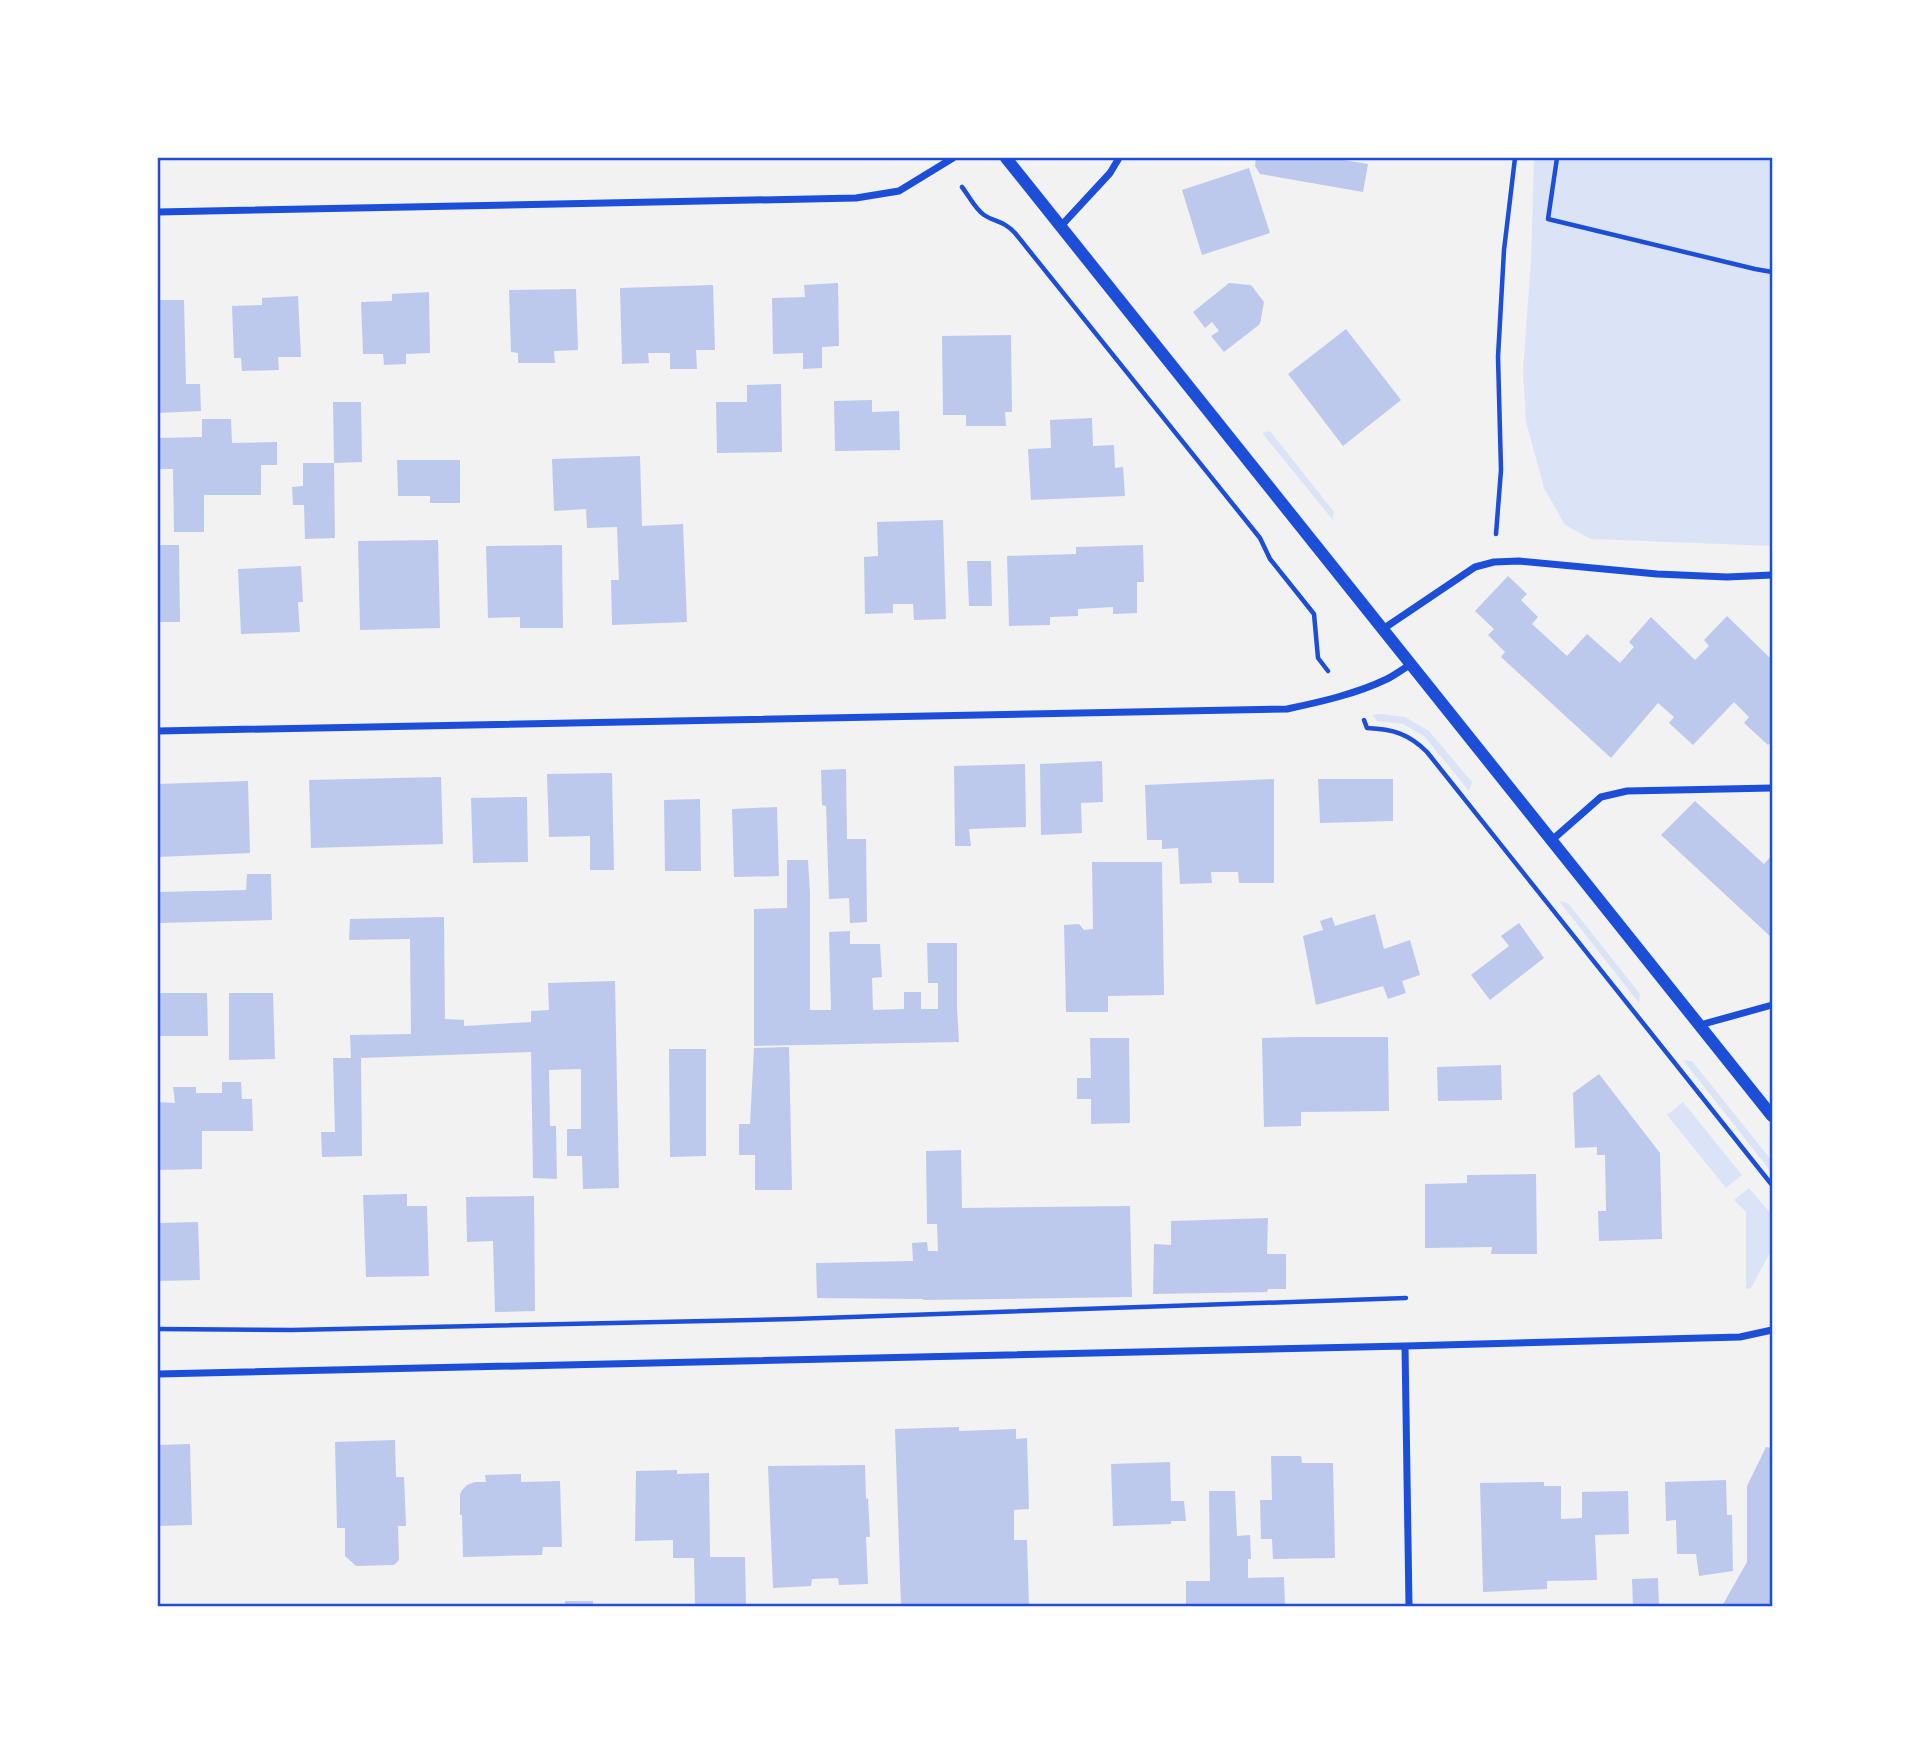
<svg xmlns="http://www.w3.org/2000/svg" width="1930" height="1764" font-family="'PT Sans',sans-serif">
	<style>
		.green { fill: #dbe4f7 }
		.building { fill: #bdc9ec }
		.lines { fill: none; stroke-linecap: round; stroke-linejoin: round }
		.path { stroke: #1d4ed8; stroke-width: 4.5 }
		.minor { stroke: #1d4ed8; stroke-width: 7 }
		.tertiary { stroke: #1d4ed8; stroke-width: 12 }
		.neatline { fill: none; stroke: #1d4ed8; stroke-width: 2.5 }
	</style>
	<rect width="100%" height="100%" fill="#f2f2f2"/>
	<path class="green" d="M 1534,158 L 1772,158 L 1772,546 L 1591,539 L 1565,525 L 1544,488 L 1526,422 L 1523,371 L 1531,260 Z
		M 1270,431 L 1334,512 L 1333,520 L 1262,433 Z
		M 1382,714 L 1405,717 L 1429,731 L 1472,782 L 1469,791 L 1424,736 L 1403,724 L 1377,721 L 1372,715 Z
		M 1559,901 L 1568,903 L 1640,994 L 1639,1003 Z
		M 1683,1060 L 1692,1061 L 1772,1161 L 1772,1173 Z
		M 1683,1102 L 1742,1175 L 1726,1188 L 1667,1115 Z
		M 1749,1188 L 1772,1215 L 1772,1249 L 1751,1288 L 1746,1289 L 1746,1212 L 1734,1200 Z"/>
	<path class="building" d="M 1256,158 L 1331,158 L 1368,164 L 1363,192 L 1260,174 L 1255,166 Z
		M 1249,168 L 1270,233 L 1202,255 L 1182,190 Z
		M 838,283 L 839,346 L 822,347 L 822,368 L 803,369 L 803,353 L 773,354 L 772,298 L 805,297 L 804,285 Z
		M 1229,283 L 1251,285 L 1264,302 L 1260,324 L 1224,352 L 1211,336 L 1219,331 L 1212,322 L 1205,328 L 1193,312 Z
		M 713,285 L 715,350 L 696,350 L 697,369 L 670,369 L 670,353 L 648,353 L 649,363 L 622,364 L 620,288 Z
		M 576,289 L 578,350 L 554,351 L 555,363 L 518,363 L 518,353 L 511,352 L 509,290 Z
		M 429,292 L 430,353 L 406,354 L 406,364 L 384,365 L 383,354 L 363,354 L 361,302 L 392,301 L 392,294 Z
		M 298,296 L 301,357 L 278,357 L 279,370 L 242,371 L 241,358 L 234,358 L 232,306 L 262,305 L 262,298 Z
		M 158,300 L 184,300 L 186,384 L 200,384 L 201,411 L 158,413 Z
		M 1346,329 L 1401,400 L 1343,446 L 1288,374 Z
		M 1011,335 L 1012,412 L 1005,412 L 1006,426 L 966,426 L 966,415 L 943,415 L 942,336 Z
		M 781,384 L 782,452 L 717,453 L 716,402 L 747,402 L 747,385 Z
		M 872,400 L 872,412 L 899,411 L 900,450 L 835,451 L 834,401 Z
		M 333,402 L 361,402 L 362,462 L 334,463 Z
		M 1092,418 L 1093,446 L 1114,445 L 1115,468 L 1123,467 L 1125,496 L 1031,500 L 1028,449 L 1051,448 L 1050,420 Z
		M 202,419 L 231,419 L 232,443 L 277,442 L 277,465 L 261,465 L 261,495 L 204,495 L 204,532 L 174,532 L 173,469 L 158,469 L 158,438 L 202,437 Z
		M 640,456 L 642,526 L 683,524 L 687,622 L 612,625 L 611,580 L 619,580 L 617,527 L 587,528 L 586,509 L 554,511 L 552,459 Z
		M 397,460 L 460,460 L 460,503 L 430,503 L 430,496 L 398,496 Z
		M 303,463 L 334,463 L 335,538 L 305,539 L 304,505 L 293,505 L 292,487 L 303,486 Z
		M 943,520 L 946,619 L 914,620 L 913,604 L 893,604 L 893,613 L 865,614 L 864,557 L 878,556 L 877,522 Z
		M 438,540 L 440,628 L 360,630 L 358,541 Z
		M 158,545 L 179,545 L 180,622 L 158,622 Z
		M 562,545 L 563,628 L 520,628 L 520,617 L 488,618 L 486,546 Z
		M 1143,545 L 1144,582 L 1137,582 L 1137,613 L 1113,614 L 1113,607 L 1078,609 L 1078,616 L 1050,617 L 1050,625 L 1009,626 L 1007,556 L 1076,554 L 1076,547 Z
		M 967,561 L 991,561 L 992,606 L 969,606 Z
		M 301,566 L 303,602 L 298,602 L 300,632 L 241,634 L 238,569 Z
		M 1508,576 L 1527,594 L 1521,600 L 1538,617 L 1532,624 L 1567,656 L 1587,634 L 1620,663 L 1634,647 L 1629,642 L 1651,617 L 1695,660 L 1709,646 L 1704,640 L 1727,616 L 1771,659 L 1772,657 L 1772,741 L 1768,745 L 1744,723 L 1749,717 L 1734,702 L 1693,745 L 1669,723 L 1674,717 L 1658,703 L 1611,758 L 1501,657 L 1505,652 L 1488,635 L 1494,629 L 1475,611 Z
		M 1102,761 L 1103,802 L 1081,803 L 1082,833 L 1041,835 L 1040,764 Z
		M 1025,764 L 1026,827 L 969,829 L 971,846 L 955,846 L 954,766 Z
		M 846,769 L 847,839 L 866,839 L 867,922 L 850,923 L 849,898 L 829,899 L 826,806 L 822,805 L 821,770 Z
		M 612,773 L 614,870 L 590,870 L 590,836 L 549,837 L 547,774 Z
		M 441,777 L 443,844 L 311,848 L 309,780 Z
		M 1274,779 L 1274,883 L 1239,883 L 1238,872 L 1211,872 L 1212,883 L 1180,884 L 1178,848 L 1162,849 L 1162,840 L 1147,840 L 1145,785 Z
		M 1318,779 L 1393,779 L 1393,821 L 1320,823 Z
		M 248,781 L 250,853 L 158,857 L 158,784 Z
		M 527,797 L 528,862 L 473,863 L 471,798 Z
		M 700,799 L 701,871 L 665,871 L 664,800 Z
		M 1695,801 L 1764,864 L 1772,855 L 1772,938 L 1661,835 Z
		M 777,807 L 779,876 L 734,877 L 732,809 Z
		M 787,860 L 808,860 L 810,894 L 810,1010 L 831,1010 L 829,932 L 850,931 L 850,944 L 880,944 L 882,977 L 872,978 L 873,1010 L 904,1009 L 904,992 L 921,992 L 921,1009 L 938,1009 L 938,983 L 928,983 L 927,943 L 957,943 L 957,1008 L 959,1042 L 754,1046 L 754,909 L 787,908 Z
		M 1092,862 L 1162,862 L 1164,995 L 1108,996 L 1108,1012 L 1066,1012 L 1064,925 L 1079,924 L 1084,930 L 1093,929 Z
		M 247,874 L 271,874 L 272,920 L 158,923 L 158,892 L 246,890 Z
		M 1375,914 L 1384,949 L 1410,940 L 1420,975 L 1402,981 L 1406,993 L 1388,999 L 1383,986 L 1316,1005 L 1303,936 L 1323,930 L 1320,921 L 1332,917 L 1335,926 Z
		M 444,917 L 445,1019 L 464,1020 L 464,1026 L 531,1022 L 531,1011 L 549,1010 L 548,983 L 615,981 L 619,1188 L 583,1189 L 582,1156 L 567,1156 L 567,1129 L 581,1129 L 581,1069 L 549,1070 L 550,1126 L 556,1126 L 557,1179 L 533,1178 L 531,1052 L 361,1058 L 362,1156 L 322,1157 L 321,1132 L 335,1132 L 333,1058 L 351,1058 L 350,1035 L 411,1034 L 410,939 L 349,940 L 350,919 Z
		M 1519,923 L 1544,958 L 1490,1000 L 1471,975 L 1509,946 L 1501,936 Z
		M 158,993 L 207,993 L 208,1036 L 158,1036 Z
		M 229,993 L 273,993 L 275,1059 L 229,1060 Z
		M 1300,1037 L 1388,1037 L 1389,1111 L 1301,1112 L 1301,1126 L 1264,1127 L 1262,1038 Z
		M 1090,1038 L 1129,1038 L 1130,1123 L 1091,1124 L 1091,1099 L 1077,1099 L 1077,1078 L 1091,1078 Z
		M 789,1047 L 792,1190 L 755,1190 L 755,1155 L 739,1155 L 739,1124 L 750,1124 L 754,1048 Z
		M 669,1049 L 706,1049 L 706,1156 L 670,1157 Z
		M 1501,1065 L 1502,1100 L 1438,1101 L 1437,1067 Z
		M 1599,1074 L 1660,1153 L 1662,1239 L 1599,1241 L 1598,1211 L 1606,1211 L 1605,1155 L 1597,1155 L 1597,1147 L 1575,1148 L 1573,1093 Z
		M 222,1082 L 241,1082 L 242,1099 L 252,1099 L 253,1131 L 202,1131 L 202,1169 L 158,1170 L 158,1102 L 175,1103 L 173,1087 L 196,1087 L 196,1093 L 222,1093 Z
		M 961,1150 L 962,1208 L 1130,1206 L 1132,1297 L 923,1300 L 923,1299 L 817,1298 L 816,1263 L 913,1261 L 912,1243 L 927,1242 L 928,1251 L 938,1251 L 937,1224 L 927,1224 L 926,1151 Z
		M 1536,1174 L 1537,1254 L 1491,1254 L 1492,1247 L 1425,1248 L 1425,1184 L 1467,1183 L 1467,1175 Z
		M 407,1194 L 407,1206 L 427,1206 L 429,1276 L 366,1277 L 363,1195 Z
		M 534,1196 L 535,1311 L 495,1312 L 493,1241 L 467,1242 L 466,1197 Z
		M 1268,1218 L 1267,1254 L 1286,1254 L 1286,1289 L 1268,1289 L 1267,1292 L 1153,1294 L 1154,1244 L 1171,1245 L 1171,1221 Z
		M 198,1222 L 200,1280 L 158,1281 L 158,1223 Z
		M 959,1427 L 959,1431 L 1016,1429 L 1016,1439 L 1027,1438 L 1029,1509 L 1014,1510 L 1014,1540 L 1027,1540 L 1029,1606 L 901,1606 L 895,1429 Z
		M 395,1440 L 396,1477 L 404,1477 L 406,1526 L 398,1526 L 399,1560 L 394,1565 L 356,1566 L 345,1556 L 345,1528 L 337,1528 L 335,1442 Z
		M 190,1444 L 192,1525 L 158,1526 L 158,1445 Z
		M 1766,1447 L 1772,1448 L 1772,1602 L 1770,1606 L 1722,1606 L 1747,1562 L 1747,1486 Z
		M 1271,1456 L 1301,1456 L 1302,1463 L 1333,1463 L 1335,1558 L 1273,1559 L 1272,1539 L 1261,1539 L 1260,1500 L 1272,1500 Z
		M 1170,1462 L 1171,1501 L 1184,1501 L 1186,1521 L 1171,1521 L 1171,1524 L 1113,1526 L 1111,1464 Z
		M 865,1465 L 866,1499 L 868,1498 L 870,1537 L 866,1537 L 868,1584 L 839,1585 L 838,1578 L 812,1579 L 811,1586 L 773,1588 L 768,1466 Z
		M 677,1470 L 677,1474 L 709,1473 L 710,1557 L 745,1557 L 746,1606 L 695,1606 L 694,1558 L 673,1558 L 673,1540 L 635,1541 L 636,1471 Z
		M 521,1474 L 521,1482 L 560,1481 L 562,1547 L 543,1547 L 542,1555 L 463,1557 L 462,1515 L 460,1515 L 460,1494 L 462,1490 L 467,1485 L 475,1482 L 486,1482 L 485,1475 Z
		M 1726,1480 L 1727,1515 L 1732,1515 L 1733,1571 L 1699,1576 L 1696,1554 L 1677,1554 L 1676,1520 L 1666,1521 L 1665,1482 Z
		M 1544,1482 L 1544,1486 L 1561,1486 L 1561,1519 L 1582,1518 L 1582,1492 L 1628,1491 L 1629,1534 L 1595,1535 L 1597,1580 L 1547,1581 L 1547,1589 L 1483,1592 L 1480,1483 Z
		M 1209,1491 L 1235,1491 L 1237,1536 L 1250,1535 L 1251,1559 L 1248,1559 L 1248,1578 L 1284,1577 L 1285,1606 L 1186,1606 L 1186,1581 L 1210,1581 Z
		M 1658,1578 L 1659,1606 L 1633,1606 L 1632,1579 Z
		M 565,1601 L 593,1601 L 593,1606 L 565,1606 Z"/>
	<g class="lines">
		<path class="path" d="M 1557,158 L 1548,219 L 1755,269 L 1772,272
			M 962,187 C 969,196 975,209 984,215 C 996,223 1003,220 1015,233 L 1260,538 L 1270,559 L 1314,614 L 1318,658 L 1328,671
			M 1496,534 L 1501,470 L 1498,357 L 1504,250 L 1515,158
			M 1364,720 L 1367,728 C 1393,729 1409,734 1427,752 L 1772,1185
			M 158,1329 L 292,1330 L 793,1319 L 1406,1298"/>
		<path class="minor" d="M 158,212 L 856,198 L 899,191 L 953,158
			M 1061,226 L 1110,173 L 1119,158
			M 1383,629 L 1475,567 L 1494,562 L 1519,561 L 1657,574 L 1727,577 L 1772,575
			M 158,731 L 1287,709 C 1320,702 1356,694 1387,679 C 1395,675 1403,669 1411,664
			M 1552,840 L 1601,797 L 1627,791 L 1772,788
			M 1700,1025 L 1772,1005
			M 1405,1346 L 1409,1606
			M 158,1374 L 1405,1346 L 1740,1337 L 1772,1330"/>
		<path class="tertiary" d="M 1006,158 L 1772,1116"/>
	</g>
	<rect width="1930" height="1764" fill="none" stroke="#ffffff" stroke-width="318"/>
	<rect x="159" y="159" width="1612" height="1446" class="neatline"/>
</svg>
